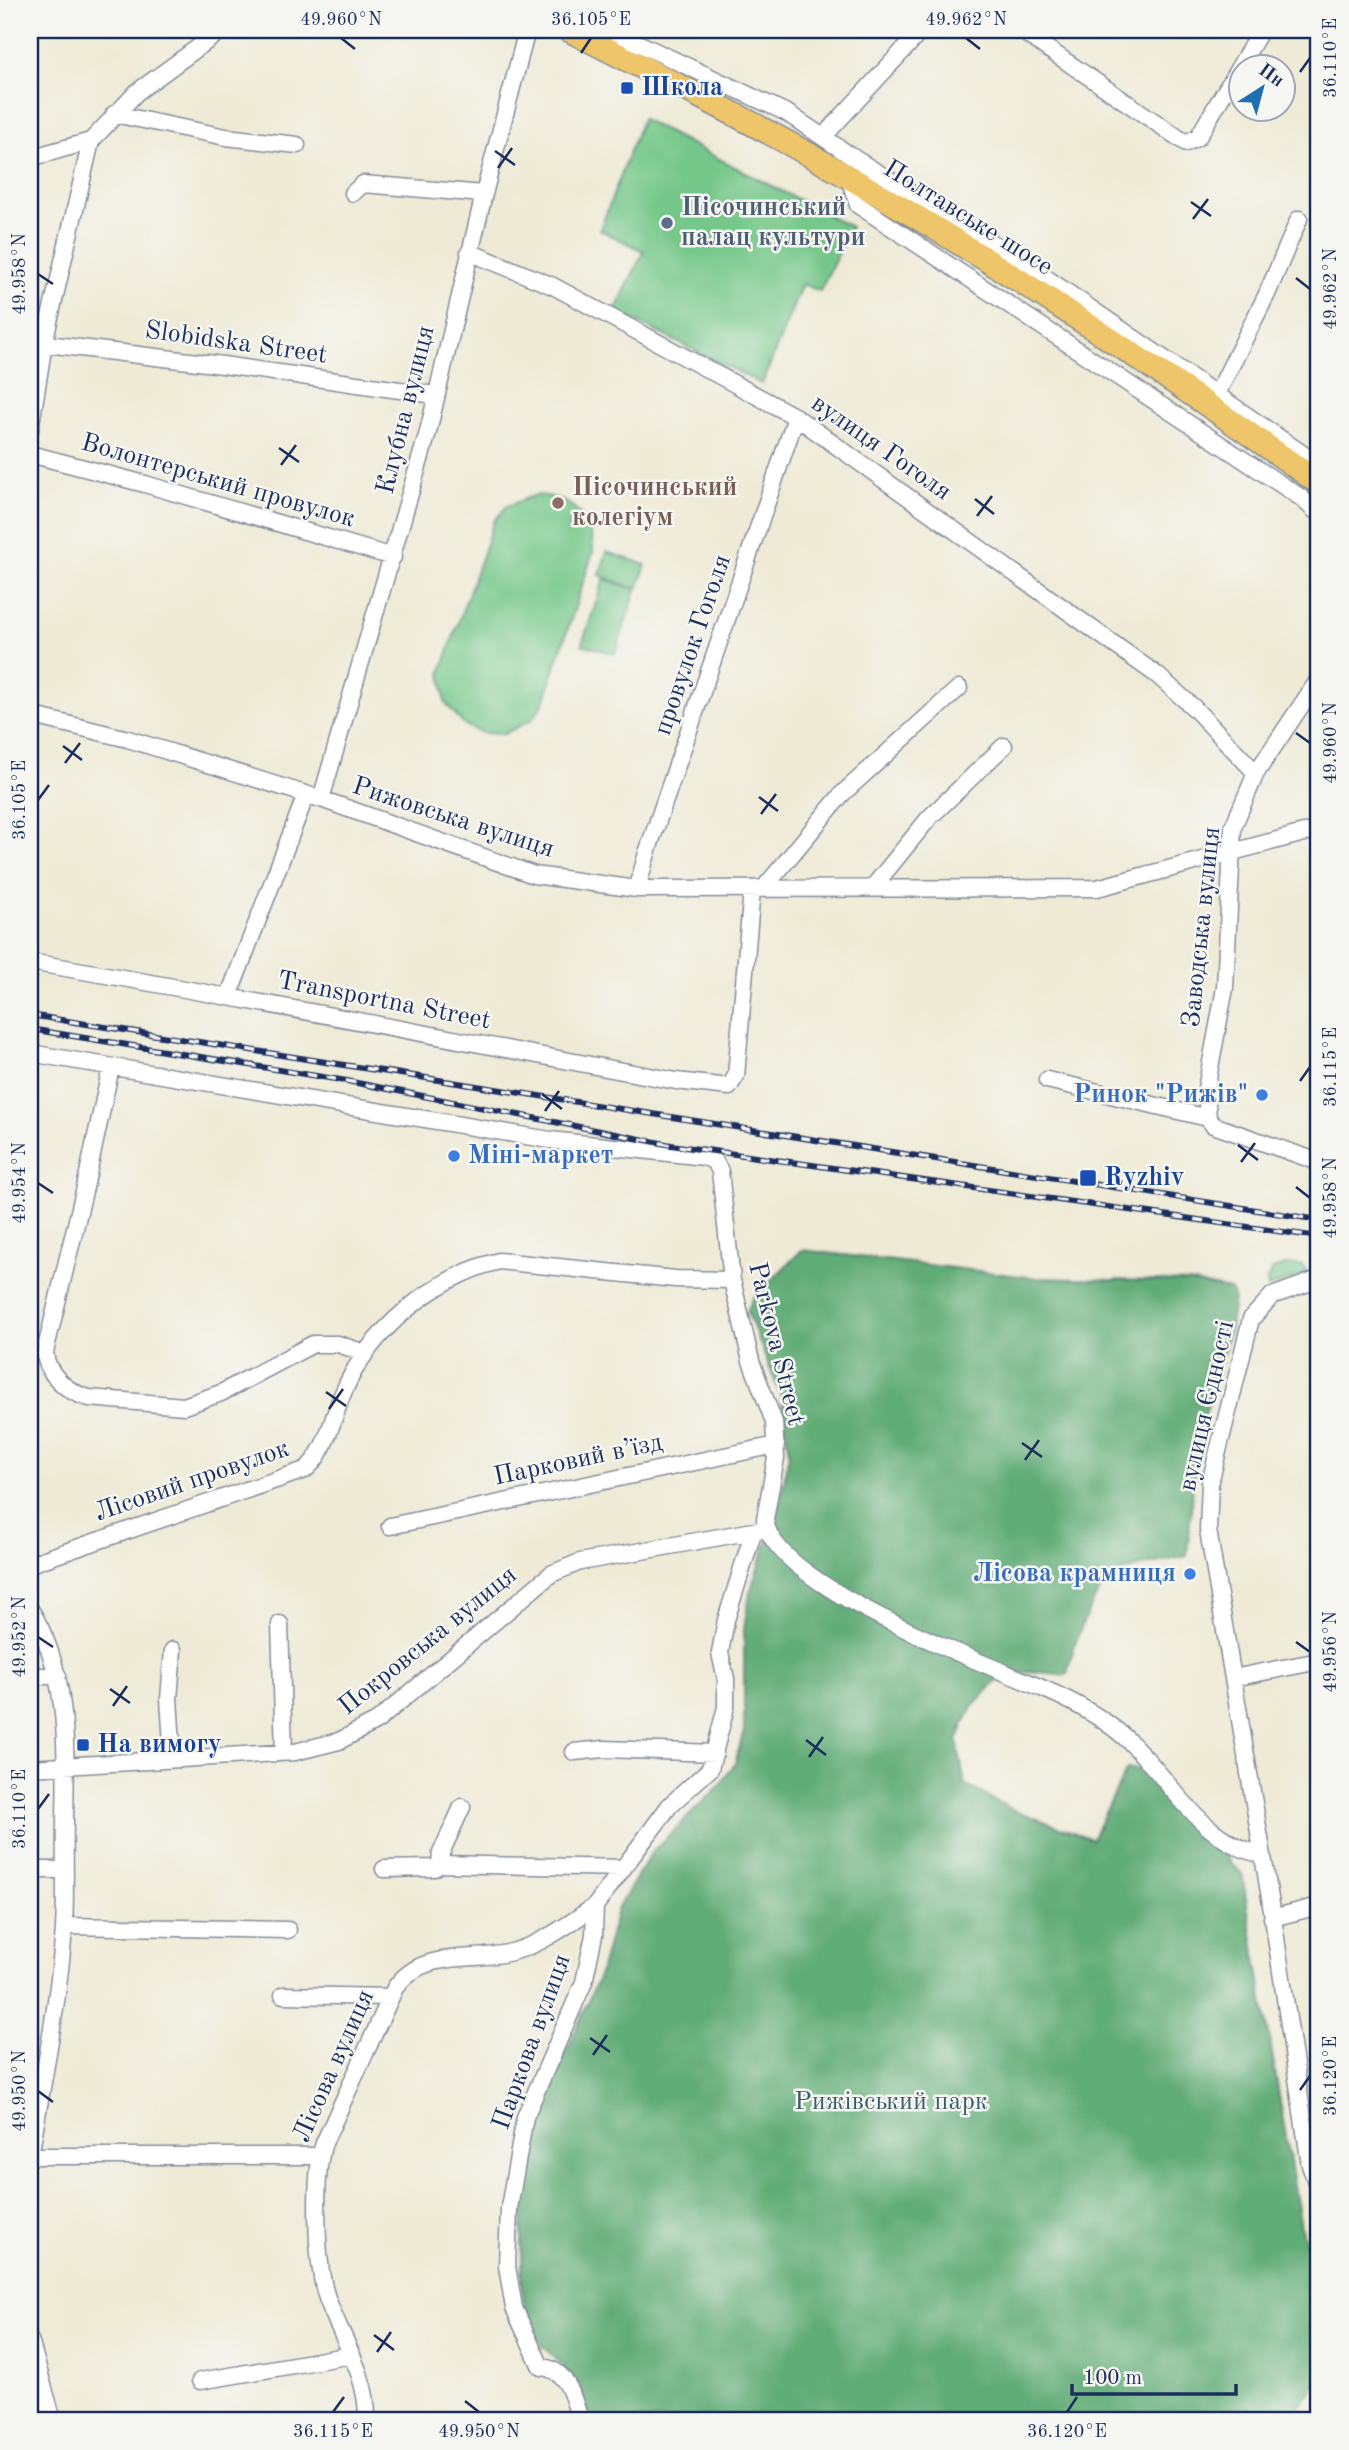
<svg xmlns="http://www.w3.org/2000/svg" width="1349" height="2450" font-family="'Old Standard TT',serif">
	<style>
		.green { fill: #76c88a; stroke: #487c74; stroke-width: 2 }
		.forest { fill: #60ac76; stroke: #3e6e6a; stroke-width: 2 }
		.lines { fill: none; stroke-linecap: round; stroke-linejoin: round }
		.minor-casing { stroke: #848c9a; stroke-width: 19 }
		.highway-casing { stroke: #848c9a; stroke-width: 26 }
		.minor { stroke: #fff; stroke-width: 16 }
		.highway { stroke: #eec569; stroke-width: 23 }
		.rail-casing { stroke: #1b2f5e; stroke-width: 6 }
		.rail { stroke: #f6f6f2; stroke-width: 3.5; stroke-dasharray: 10; stroke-linecap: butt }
		.ticks { fill: none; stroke: #1b2f5e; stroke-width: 2.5 }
		.transit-dot { fill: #1a4fb4; stroke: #f6f6f2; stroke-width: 2.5 }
		.service-dot { fill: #5c6f8a; stroke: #f6f6f2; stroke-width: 2.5 }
		.education-dot { fill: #8d6e63; stroke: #f6f6f2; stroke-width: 2.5 }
		.shop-dot { fill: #3f7fe0; stroke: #f6f6f2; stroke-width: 2.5 }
		.labels { text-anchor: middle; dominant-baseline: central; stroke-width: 5; stroke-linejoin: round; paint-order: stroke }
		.transit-label { font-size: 26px; font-weight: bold; fill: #164399; stroke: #f6f6f2; text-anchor: start }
		.service-label { font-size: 26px; font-weight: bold; fill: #4e5e75; stroke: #f6f6f2; text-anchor: start }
		.street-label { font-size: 26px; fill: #1b2f5e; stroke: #f6f6f2 }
		.education-label { font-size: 26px; font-weight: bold; fill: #785e54; stroke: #f6f6f2; text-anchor: start }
		.shop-label { font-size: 26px; font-weight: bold; fill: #366cbe; stroke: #f6f6f2; text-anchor: end }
		.park-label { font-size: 26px; fill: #365d6b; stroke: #f6f6f2 }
		.neatline { fill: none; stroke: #1b2f5e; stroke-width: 2.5 }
		.ticks-label { font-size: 18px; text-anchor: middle; fill: #1b2f5e }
	</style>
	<rect width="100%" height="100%" fill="#f6f6f2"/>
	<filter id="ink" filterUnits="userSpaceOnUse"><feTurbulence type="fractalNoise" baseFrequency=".0143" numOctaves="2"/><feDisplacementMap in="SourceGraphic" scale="14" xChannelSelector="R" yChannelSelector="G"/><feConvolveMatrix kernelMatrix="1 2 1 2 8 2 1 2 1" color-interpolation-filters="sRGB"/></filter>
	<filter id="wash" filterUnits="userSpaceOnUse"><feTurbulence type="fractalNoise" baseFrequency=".00686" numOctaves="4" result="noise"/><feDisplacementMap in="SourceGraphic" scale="28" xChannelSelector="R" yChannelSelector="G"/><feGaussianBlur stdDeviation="1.57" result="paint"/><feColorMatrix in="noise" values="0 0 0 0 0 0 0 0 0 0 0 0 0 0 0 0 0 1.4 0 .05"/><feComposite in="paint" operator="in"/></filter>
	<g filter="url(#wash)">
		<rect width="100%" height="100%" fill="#eeead5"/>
		<path class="green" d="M 642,119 L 851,227 L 820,291 L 802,284 L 762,384 L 615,311 L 644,251 L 600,230 Z
			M 536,495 C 570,496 593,518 593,552 L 543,704 L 531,720 L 504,734 L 483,733 L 464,725 L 445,702 L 441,672 L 494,521 L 507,506 Z
			M 607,552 L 646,565 L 638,589 L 599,575 Z
			M 604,579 L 636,590 L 615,654 L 582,644 Z
			M 1285,1265 L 1301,1265 L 1306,1270 L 1305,1274 L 1268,1288 L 1267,1280 L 1272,1270 Z"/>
		<path class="forest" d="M 802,1250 L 1037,1278 L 1189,1282 L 1230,1290 L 1234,1297 L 1230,1329 L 1197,1443 L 1187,1556 C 1163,1562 1133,1565 1113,1578 C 1090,1593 1072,1649 1067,1675 L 1028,1671 L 996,1682 L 972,1706 L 957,1740 L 965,1785 L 1011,1809 L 1092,1839 L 1127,1769 L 1140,1769 L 1242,1874 L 1302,2233 L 1319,2265 L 1319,2381 L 1289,2420 L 587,2420 L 581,2386 L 541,2344 L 526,2320 L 522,2287 L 522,2210 L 535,2123 L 599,1976 L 617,1910 L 651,1853 L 720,1785 L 735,1763 L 744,1731 L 744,1629 L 750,1592 L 780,1503 L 789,1452 L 781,1396 L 747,1311 L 753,1298 Z"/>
	</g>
	<g filter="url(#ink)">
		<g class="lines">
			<g class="minor-casing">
				<path id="minor" d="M 610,30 L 787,113 L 854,158 L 1023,262 L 1319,465
					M 1020,30 L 1186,143 L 1198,137 L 1261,30
					M 114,114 L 226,137 L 297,145
					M 823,137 L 922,30
					M 30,158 L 91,141
					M 849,178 L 858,205 L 1300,497 L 1319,514
					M 353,193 L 363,184 L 484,194
					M 469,252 L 553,286 L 796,417 L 1157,675 L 1193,707 L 1256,773
					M 30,342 L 223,365 L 435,395
					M 1217,394 L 1267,294 L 1299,219
					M 30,430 L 44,343 L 91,141 L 137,92 L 222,30
					M 30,454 L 145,484 L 393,557
					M 30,715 L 128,739 L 321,799 L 534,875 L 637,889 L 1097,888 L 1319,829
					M 321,799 L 428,432 L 484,194 L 527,30
					M 873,887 L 929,818 L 1004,746
					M 764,888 L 842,794 L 959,688
					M 637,889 L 647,853 L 796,417
					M 30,962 C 246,998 460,1041 676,1081 L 729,1087 L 736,1076 L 752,889
					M 229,995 L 306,795
					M 30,1053 L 550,1140 L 705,1157 L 715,1162 L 720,1171 L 732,1280 L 751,1361 L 774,1422 L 776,1458 L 765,1519 C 771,1585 985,1663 1044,1689 C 1077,1703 1108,1720 1133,1745 C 1173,1784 1203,1842 1260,1854
					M 111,1067 L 86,1183 L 45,1352 C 46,1374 68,1393 89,1398 L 184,1406 L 221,1393 L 313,1344 L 338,1344 L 365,1353
					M 1047,1080 L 1208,1118 L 1213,1125 L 1319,1162
					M 1208,1118 L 1206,1089 L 1225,988 L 1233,827 L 1256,773 L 1319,679
					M 1319,1279 L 1272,1296 L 1251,1319 L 1210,1483 L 1208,1530 L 1270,1898 L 1310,2165 L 1319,2190
					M 390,1526 L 776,1445
					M 30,1564 L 305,1470 C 326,1454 333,1416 343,1393 C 369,1331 434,1277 499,1261 L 675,1279 L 732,1280
					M 30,1609 C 70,1674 66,1749 65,1822 C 64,1858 66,1894 64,1929 C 58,2006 43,2081 30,2156
					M 280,1624 L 284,1752
					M 30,1676 L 58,1676
					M 1233,1678 L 1319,1661
					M 574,1752 L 604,1749 L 715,1753
					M 173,1759 L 169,1699 L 173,1650
					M 30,1768 L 295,1752 L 339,1741 L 377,1721 L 551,1574 L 580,1562 L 759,1530
					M 440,1865 L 441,1853 L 462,1807
					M 384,1869 L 434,1868 L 441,1864 L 623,1868
					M 30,1870 L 64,1870
					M 1272,1918 L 1319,1906
					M 64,1926 L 288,1930
					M 283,1995 L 391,1997
					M 30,2156 L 319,2156
					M 30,2340 L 53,2420
					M 200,2381 L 352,2355
					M 367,2420 C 368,2375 342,2340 327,2298 C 316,2266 313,2175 324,2143 L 395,1988 C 423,1947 473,1964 515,1951 C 544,1943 570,1923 595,1906
					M 580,2420 C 573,2398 568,2369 541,2367 L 514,2308 L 507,2266 L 509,2208 L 525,2117 L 584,1982 L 594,1935 L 595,1906 L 670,1805 L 710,1769 L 726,1707 L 726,1679 L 720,1653 L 726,1620 L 753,1533"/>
			</g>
			<g class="highway-casing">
				<path id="highway" d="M 569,30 C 649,71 730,110 808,154 C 985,253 1155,366 1319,483"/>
			</g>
			<use href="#minor" class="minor"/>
			<use href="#highway" class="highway"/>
			<g class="rail-casing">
				<path id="rail" d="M 30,1015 L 1319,1220
					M 30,1029 L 347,1081 L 671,1145 L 1319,1237"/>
			</g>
			<use href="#rail" class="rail"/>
		</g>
	</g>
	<path class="ticks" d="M 341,38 L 355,49M 966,38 L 980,49M 581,53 L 591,38M 1300,72 L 1310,58M 495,151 L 515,165M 498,168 L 512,148M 1191,202 L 1211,216M 1193,219 L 1208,199M 38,274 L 53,284M 1296,278 L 1310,289M 279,448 L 299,462M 281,465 L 296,445M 975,499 L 994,514M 977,516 L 992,496M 1296,733 L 1310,743M 63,746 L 82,760M 65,763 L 80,743M 759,797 L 778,811M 38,800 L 49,785M 761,814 L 776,794M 1300,1081 L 1310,1067M 542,1094 L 562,1109M 545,1111 L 559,1091M 1238,1145 L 1258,1160M 1241,1162 L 1255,1143M 38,1183 L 53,1193M 1296,1187 L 1310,1198M 326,1392 L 346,1406M 329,1409 L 343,1389M 1022,1443 L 1042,1457M 1025,1460 L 1039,1440M 38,1637 L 53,1647M 1296,1642 L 1310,1652M 110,1689 L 130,1703M 113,1706 L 127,1686M 806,1740 L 826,1755M 809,1757 L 823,1737M 38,1809 L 49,1794M 590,2038 L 610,2052M 593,2055 L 607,2035M 1300,2090 L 1310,2076M 38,2091 L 53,2102M 374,2335 L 394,2350M 377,2352 L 391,2332M 465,2401 L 479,2412M 333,2412 L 344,2397M 1067,2412 L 1077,2397"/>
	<g class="transit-dot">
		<rect x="620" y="81" width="14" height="14" rx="3.5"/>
		<rect x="1079" y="1169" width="18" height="18" rx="3.5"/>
		<rect x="76" y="1738" width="14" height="14" rx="3.5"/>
	</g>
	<circle class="service-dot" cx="667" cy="223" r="7"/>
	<circle class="education-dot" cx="558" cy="503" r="7"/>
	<g class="shop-dot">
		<circle cx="1262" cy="1095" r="7"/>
		<circle cx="454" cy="1156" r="7"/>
		<circle cx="1190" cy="1574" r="7"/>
	</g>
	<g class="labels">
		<g class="transit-label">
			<text x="641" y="88">Школа</text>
			<text x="1104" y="1178">Ryzhiv</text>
			<text x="97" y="1745">На вимогу</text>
		</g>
		<g class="service-label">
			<text x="681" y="208">Пісочинський<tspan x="681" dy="30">палац культури</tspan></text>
		</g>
		<g class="street-label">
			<text transform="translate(968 218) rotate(32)">Полтавське шосе</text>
			<text transform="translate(236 343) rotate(8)">Slobidska Street</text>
			<text transform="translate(406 410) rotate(-76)">Клубна вулиця</text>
			<text transform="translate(881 448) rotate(35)">вулиця Гоголя</text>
			<text transform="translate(218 481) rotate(16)">Волонтерський провулок</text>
			<text transform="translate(693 645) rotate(-71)">провулок Гоголя</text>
			<text transform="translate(453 818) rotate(18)">Рижовська вулиця</text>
			<text transform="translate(1202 927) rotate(-84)">Заводська вулиця</text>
			<text transform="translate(384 1001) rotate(11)">Transportna Street</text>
			<text transform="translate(776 1344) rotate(76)">Parkova Street</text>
			<text transform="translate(1207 1406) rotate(-77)">вулиця Єдності</text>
			<text transform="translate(578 1460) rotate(-12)">Парковий в’їзд</text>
			<text transform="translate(192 1481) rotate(-19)">Лісовий провулок</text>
			<text transform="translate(428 1641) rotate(-39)">Покровська вулиця</text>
			<text transform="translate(532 2042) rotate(-70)">Паркова вулиця</text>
			<text transform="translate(334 2066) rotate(-66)">Лісова вулиця</text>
		</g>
		<g class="education-label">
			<text x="572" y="488">Пісочинський<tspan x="572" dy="30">колегіум</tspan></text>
		</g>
		<g class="shop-label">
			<text x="1248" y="1095">Ринок "Рижів"</text>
			<text x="468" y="1156" text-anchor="start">Міні-маркет</text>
			<text x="1176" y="1574">Лісова крамниця</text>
		</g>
		<g class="park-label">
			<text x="891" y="2102">Рижівський парк</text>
		</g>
	</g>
	<rect width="1349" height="2450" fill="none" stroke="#f6f6f2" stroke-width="77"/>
	<g transform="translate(1262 88) rotate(36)"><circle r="33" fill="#f6f6f2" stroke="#9ea6b7" stroke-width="2"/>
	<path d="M0-5L12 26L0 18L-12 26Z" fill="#1f6fb2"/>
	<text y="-10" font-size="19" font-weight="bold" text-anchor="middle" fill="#1b2f5e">Пн</text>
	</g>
	<path d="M1072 2384v10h164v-10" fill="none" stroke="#1b2f5e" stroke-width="3.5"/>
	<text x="1083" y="2384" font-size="21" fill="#1b2f5e" stroke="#f6f6f2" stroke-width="5" paint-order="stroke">100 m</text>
	<rect x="38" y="38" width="1272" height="2374" class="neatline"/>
	<g class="ticks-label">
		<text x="341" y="25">49.960°N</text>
		<text x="591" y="25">36.105°E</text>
		<text x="966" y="25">49.962°N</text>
		<text transform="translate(1330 58) rotate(-90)" y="6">36.110°E</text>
		<text transform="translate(19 274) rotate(-90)" y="6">49.958°N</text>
		<text transform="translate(1330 289) rotate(-90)" y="6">49.962°N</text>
		<text transform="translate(1330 743) rotate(-90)" y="6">49.960°N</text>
		<text transform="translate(19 800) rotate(-90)" y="6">36.105°E</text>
		<text transform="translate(1330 1067) rotate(-90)" y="6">36.115°E</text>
		<text transform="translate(19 1183) rotate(-90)" y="6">49.954°N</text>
		<text transform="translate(1330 1198) rotate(-90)" y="6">49.958°N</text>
		<text transform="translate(19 1637) rotate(-90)" y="6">49.952°N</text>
		<text transform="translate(1330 1652) rotate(-90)" y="6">49.956°N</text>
		<text transform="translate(19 1809) rotate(-90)" y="6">36.110°E</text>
		<text transform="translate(1330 2076) rotate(-90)" y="6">36.120°E</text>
		<text transform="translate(19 2091) rotate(-90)" y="6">49.950°N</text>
		<text x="333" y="2437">36.115°E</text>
		<text x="479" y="2437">49.950°N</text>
		<text x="1067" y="2437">36.120°E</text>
	</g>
</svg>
